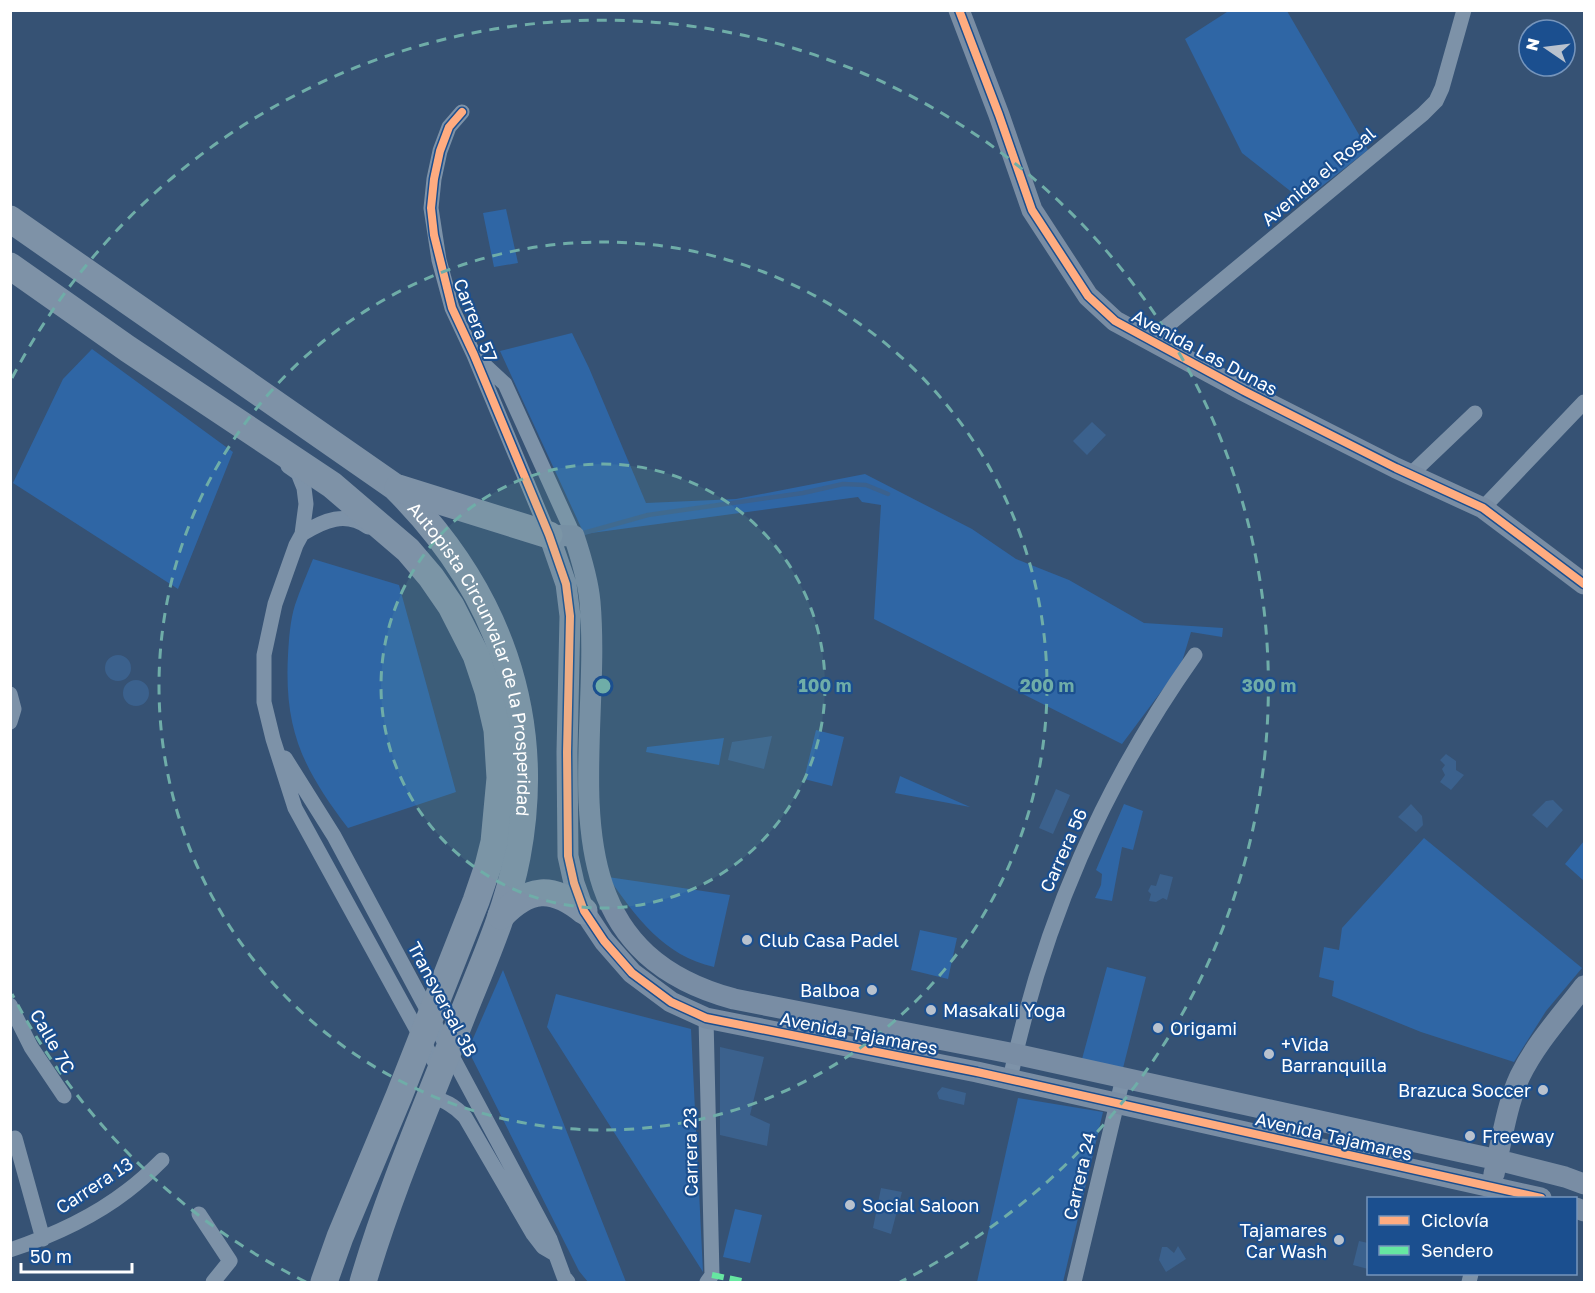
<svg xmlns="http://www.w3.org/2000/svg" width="1595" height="1293" font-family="'Golos Text',sans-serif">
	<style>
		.green { fill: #2f66a5 }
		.water { fill: #3b618d }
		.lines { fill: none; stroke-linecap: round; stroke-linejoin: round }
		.stream { stroke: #3b618d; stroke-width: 4.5 }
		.street { stroke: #7d92a8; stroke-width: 15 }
		.secondary { stroke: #798da4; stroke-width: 21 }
		.highway { stroke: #7e92a7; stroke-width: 27 }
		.quiet { stroke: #66e7a1; stroke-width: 6; stroke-dasharray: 12 6; stroke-linecap: butt }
		.cycleway-casing { stroke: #1b4f8f; stroke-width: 11 }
		.cycleway { stroke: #ffac80; stroke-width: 8 }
		.ring { fill: none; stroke: #6fada8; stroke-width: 3; stroke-dasharray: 10 8 }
		.poi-dot { fill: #b9c2ce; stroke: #1b4f8f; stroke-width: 2 }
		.labels { text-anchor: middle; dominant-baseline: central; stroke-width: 4.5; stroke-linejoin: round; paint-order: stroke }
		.street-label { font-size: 18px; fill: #fff; stroke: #1b4f8f }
		.poi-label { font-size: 18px; fill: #fff; stroke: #1b4f8f; text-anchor: start }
		.centre { fill: #6fada8; stroke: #1b4f8f; stroke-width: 3 }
		.ring-label { font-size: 18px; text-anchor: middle; font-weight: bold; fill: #6fada8; stroke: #1b4f8f; stroke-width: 4.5; stroke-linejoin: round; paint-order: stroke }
	</style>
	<rect width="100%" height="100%" fill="#365274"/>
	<path class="green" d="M 1230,10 L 1287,11 L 1368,150 L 1303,201 L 1242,153 L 1185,39 Z
		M 506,209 L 518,263 L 494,267 L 483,213 Z
		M 572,333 L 589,368 L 646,503 L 736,499 L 865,474 L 972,529 L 1016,559 L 1069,580 L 1144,623 L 1223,628 L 1222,637 L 1191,632 L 1181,665 L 1122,744 L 874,619 L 881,505 L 862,502 L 858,497 L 584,534 L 500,351 Z
		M 92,349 L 233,452 L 178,589 L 13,483 L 63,379 Z
		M 313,559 L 399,585 L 456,792 L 348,828 C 303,769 284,730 288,655 C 289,639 290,621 295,605 C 300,590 307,574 313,559 Z
		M 816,730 L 844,737 L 832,786 L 804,779 Z
		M 724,738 L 719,765 L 646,752 L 647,747 Z
		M 900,776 L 970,807 L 895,793 Z
		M 1124,804 L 1143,811 L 1133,850 L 1122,847 L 1112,901 L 1095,898 L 1101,885 L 1102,874 L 1096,870 Z
		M 1424,838 L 1582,968 L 1546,1011 L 1514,1062 L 1421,1032 L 1332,996 L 1334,981 L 1319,977 L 1324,947 L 1339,950 L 1342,928 Z
		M 1584,841 L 1584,881 L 1565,864 Z
		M 608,877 L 730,895 L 714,967 C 664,956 636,917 608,877 Z
		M 920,930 L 957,938 L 948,979 L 911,970 Z
		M 1107,967 L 1146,977 L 1123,1068 L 1082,1059 Z
		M 503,970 L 626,1282 L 588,1282 L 579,1271 L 468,1050 Z
		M 556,994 L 691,1029 L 703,1272 L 547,1027 Z
		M 1018,1098 L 1103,1112 L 1063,1282 L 977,1282 Z
		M 735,1209 L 762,1215 L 750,1263 L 723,1257 Z"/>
	<path class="water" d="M 1092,422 L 1106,435 L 1087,455 L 1073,441 Z
		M105 668a13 13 0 1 1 26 0a13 13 0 1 1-26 0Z
		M123 693a13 13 0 1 1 26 0a13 13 0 1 1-26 0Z
		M 772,736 L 764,769 L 728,760 L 732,742 Z
		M 1446,754 L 1456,761 L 1456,770 L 1464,775 L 1451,790 L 1440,782 L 1445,775 L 1442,769 L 1445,765 L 1440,760 Z
		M 1056,789 L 1070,795 L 1053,834 L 1039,828 Z
		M 1553,800 L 1563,810 L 1547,828 L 1532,815 L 1546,801 Z
		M 1411,804 L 1422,816 L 1423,825 L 1416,832 L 1398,817 Z
		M 1160,874 L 1173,877 L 1167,900 L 1163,898 L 1156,902 L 1149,901 L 1151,894 L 1148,891 L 1151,885 L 1156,886 Z
		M 720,1047 L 764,1057 L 750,1115 L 770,1124 L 767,1146 L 720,1135 Z
		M 942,1087 L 966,1093 L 964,1105 L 939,1099 L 937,1093 Z
		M 881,1188 L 902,1192 L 891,1234 L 873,1228 Z
		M 1359,1241 L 1368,1243 L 1368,1269 L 1353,1265 Z
		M 1178,1246 L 1186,1259 L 1166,1272 L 1159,1260 L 1162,1247 L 1167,1247 L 1174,1253 Z"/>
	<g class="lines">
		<path class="stream" d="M 580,534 L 648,515 L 803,493 L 843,484 L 866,485 L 888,494"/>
		<path class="street" d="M 462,112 L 449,127 L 440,151 L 434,179 L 431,208 L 439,260 L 452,308 L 474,355 L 549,535
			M 1152,342 L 1167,326 L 1423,114 L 1436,101 L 1442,88 L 1464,10
			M 478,359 L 505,384 L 574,536
			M 288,466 L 298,473 L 304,488 L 306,504 L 302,534 L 296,545 L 275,604 L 264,655 L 264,702 L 273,739 L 295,808 L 440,1072
			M 1410,475 L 1475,413
			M 1483,508 L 1584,402
			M 302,534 C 324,520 346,511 368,527
			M 10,694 L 14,709 L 10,722
			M 285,758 L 334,836 L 550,1239 L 564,1277 L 568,1282
			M 10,1005 L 31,1047 L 64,1096
			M 706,1018 L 712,1275 L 707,1282
			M 1010,1079 C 1043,923 1103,785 1195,655
			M 430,1096 C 445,1101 454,1105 465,1117 L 533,1234 L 543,1247 L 555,1254
			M 15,1138 L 43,1239
			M 199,1214 L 230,1261 L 213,1282
			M 10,1250 C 52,1236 92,1218 127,1191 C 139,1182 151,1171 162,1160
			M 1074,1282 L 1123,1078
			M 1469,1282 L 1471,1274"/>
		<path class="secondary" d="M 959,10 L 999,115 L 1032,210 L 1088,296 L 1115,321 L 1244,391 L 1396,468 L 1483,508 L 1584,584
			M 1494,1174 C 1501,1144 1507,1103 1520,1076 C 1536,1043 1562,1015 1584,986
			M 1541,1198 L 977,1072 L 706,1018 L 671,1002 L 632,973 L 604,941 L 584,911 L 574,883 L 568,856 L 567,752 L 570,616 L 566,584 L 549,535 L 574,536 C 581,557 588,579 590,602 C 603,752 534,945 734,999 L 1015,1054 L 1498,1160 L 1565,1177 L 1584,1184
			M 1576,1208 L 1584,1211"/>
		<g class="highway">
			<path id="s1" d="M 10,219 L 395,487 C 497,588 544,714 517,857 C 507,910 484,961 464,1011 C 429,1101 390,1190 363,1282"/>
			<path d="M 10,266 L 128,349 L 332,485 L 408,550 L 431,577 L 451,606 L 476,655 L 488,691 L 497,730 L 500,778 L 494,842 L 488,866 L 476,901 L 399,1096 L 340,1237 L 324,1282"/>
			<path d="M 398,488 L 549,535"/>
			<path d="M 501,916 C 529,887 552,885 584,911"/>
		</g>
		<path class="quiet" d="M 712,1275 L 747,1282"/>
		<g class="cycleway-casing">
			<path id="cycleway" d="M 959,10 L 999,115 L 1032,210 L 1088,296 L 1115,321 L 1244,391 L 1396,468 L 1483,508 L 1584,584
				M 462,112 L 449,127 L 440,151 L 434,179 L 431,208 L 434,235 L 452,308 L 474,355 L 549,535 L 566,584 L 570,616 L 567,752 L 568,856 L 574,883 L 584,911 L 604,941 L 632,973 L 671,1002 L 706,1018 L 977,1072 L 1541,1198"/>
		</g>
		<use href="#cycleway" class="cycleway"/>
	</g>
	<circle cx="603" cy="686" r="222" fill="#6fada8" fill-opacity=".12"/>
	<g class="ring">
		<circle cx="603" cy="686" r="222"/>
		<circle cx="603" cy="686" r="444"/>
		<path d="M306 1282A666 666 0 0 1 12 994M12 378A666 666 0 1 1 900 1282"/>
	</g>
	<g class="poi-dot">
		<circle cx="747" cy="940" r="6"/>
		<circle cx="872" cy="990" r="6"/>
		<circle cx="931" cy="1010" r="6"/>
		<circle cx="1158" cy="1028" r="6"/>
		<circle cx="1269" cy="1054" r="6"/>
		<circle cx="1543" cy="1090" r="6"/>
		<circle cx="1470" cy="1136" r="6"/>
		<circle cx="850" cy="1205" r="6"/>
		<circle cx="1339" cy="1240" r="6"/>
	</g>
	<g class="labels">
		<g class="street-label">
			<text transform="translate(1318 176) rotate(-40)">Avenida el Rosal</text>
			<text transform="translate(476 320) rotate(68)">Carrera 57</text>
			<text transform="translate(1205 352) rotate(28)">Avenida Las Dunas</text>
			<text stroke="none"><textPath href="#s1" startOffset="664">Autopista Circunvalar de la Prosperidad</textPath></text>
			<text transform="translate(1063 850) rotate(-66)">Carrera 56</text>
			<text transform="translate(443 999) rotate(62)">Transversal 3B</text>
			<text transform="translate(859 1033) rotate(11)">Avenida Tajamares</text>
			<text transform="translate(53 1041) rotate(60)">Calle 7C</text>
			<text transform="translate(1334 1136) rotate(13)">Avenida Tajamares</text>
			<text transform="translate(690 1152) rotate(-91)">Carrera 23</text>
			<text transform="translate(1079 1176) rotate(-77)">Carrera 24</text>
			<text transform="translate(94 1185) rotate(-33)">Carrera 13</text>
		</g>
		<g class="poi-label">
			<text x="759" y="940">Club Casa Padel</text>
			<text x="860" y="990" text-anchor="end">Balboa</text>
			<text x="943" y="1010">Masakali Yoga</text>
			<text x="1170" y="1028">Origami</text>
			<text x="1281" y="1044">+Vida<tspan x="1281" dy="21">Barranquilla</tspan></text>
			<text x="1531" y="1090" text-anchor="end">Brazuca Soccer</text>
			<text x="1482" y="1136">Freeway</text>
			<text x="862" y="1205">Social Saloon</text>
			<text x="1327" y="1230" text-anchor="end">Tajamares<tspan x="1327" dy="21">Car Wash</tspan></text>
		</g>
	</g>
	<circle cx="603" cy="686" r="9" class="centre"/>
	<g class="ring-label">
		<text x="825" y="692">100 m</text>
		<text x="1047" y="692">200 m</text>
		<text x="1269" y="692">300 m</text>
	</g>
	<rect width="1595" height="1293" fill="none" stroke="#ffffff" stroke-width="24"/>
	<rect x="1367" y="1197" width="210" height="78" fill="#1b4f8f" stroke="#7695bc" stroke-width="1.5"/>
	<rect x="1379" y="1216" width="30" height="9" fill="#ffac80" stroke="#7695bc" stroke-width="1.5"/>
	<text x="1421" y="1227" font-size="18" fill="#ffffff">Ciclovía</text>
	<rect x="1379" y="1246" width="30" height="9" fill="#66e7a1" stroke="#7695bc" stroke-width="1.5"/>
	<text x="1421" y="1257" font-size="18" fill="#ffffff">Sendero</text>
	<g transform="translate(1547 48) rotate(284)"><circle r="28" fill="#1b4f8f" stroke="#7695bc" stroke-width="1.5"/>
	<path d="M0-4.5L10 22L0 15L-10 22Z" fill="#b9c2ce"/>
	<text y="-9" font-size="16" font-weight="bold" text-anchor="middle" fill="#ffffff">N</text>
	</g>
	<path d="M21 1263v9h111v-9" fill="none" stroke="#ffffff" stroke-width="3"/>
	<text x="30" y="1263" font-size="18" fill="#ffffff" stroke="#1b4f8f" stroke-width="4.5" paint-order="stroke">50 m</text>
</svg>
